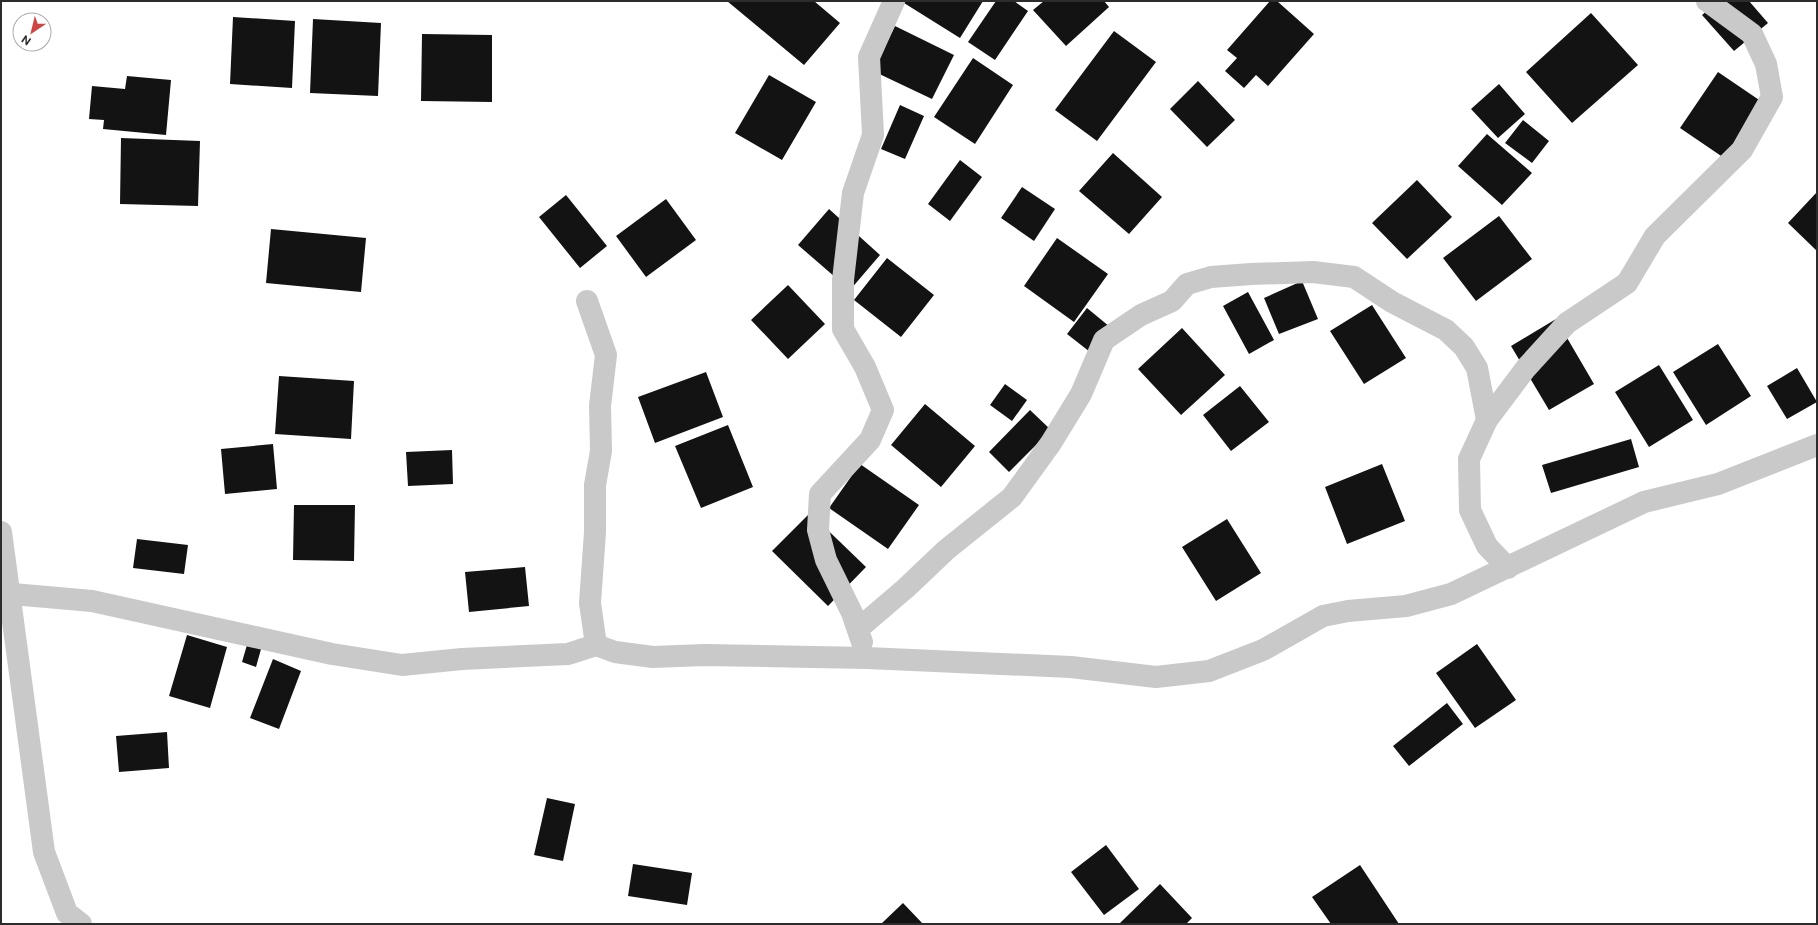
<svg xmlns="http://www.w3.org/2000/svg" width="1818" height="925" font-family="'Public Sans',sans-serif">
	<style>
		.building { fill: #131313 }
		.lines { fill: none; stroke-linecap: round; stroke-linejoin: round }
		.minor { stroke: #c9c9c9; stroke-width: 22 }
	</style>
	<rect width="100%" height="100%" fill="#fff"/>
	<path class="building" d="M 727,1 L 814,1 L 840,23 L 804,65 Z
		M 905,1 L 983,1 L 960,38 L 904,3 Z
		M 996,1 L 1014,1 L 1028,11 L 995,60 L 968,42 Z
		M 1044,1 L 1104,1 L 1109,7 L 1066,46 L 1033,10 Z
		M 1270,1 L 1277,1 L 1314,34 L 1268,86 L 1256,75 L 1244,88 L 1225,71 L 1237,58 L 1227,50 Z
		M 1719,1 L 1749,1 L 1768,23 L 1734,51 L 1702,15 Z
		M 1591,13 L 1638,65 L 1572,123 L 1526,72 Z
		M 233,17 L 295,21 L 292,88 L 230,84 Z
		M 313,19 L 381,23 L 378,96 L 310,93 Z
		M 895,26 L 954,55 L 932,99 L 873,71 Z
		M 1114,31 L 1156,62 L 1097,141 L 1055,110 Z
		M 422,34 L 492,35 L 492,102 L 421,101 Z
		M 973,58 L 1013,85 L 975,144 L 934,117 Z
		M 1718,72 L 1768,106 L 1730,162 L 1680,128 Z
		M 769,75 L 816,102 L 782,160 L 735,133 Z
		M 127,76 L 171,80 L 166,135 L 103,129 L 104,120 L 89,119 L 92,86 L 125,89 Z
		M 1198,81 L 1235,120 L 1207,147 L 1170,109 Z
		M 1499,84 L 1525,114 L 1498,138 L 1471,109 Z
		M 900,105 L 924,116 L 905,159 L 881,149 Z
		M 1523,120 L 1549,141 L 1532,163 L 1505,143 Z
		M 1487,134 L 1532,173 L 1502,205 L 1458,166 Z
		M 121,138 L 200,141 L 198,206 L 120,204 Z
		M 1113,153 L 1162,197 L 1129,234 L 1079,191 Z
		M 960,160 L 982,177 L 950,221 L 928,204 Z
		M 1417,180 L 1452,217 L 1407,259 L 1372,223 Z
		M 1022,187 L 1055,209 L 1034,241 L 1001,218 Z
		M 1817,192 L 1817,251 L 1788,223 Z
		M 566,195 L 607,246 L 580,268 L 539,217 Z
		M 666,199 L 696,240 L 646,277 L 616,236 Z
		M 829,209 L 880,255 L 850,290 L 798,245 Z
		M 1499,216 L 1532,259 L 1476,301 L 1443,258 Z
		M 271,229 L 366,238 L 361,292 L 266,283 Z
		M 1057,238 L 1108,274 L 1074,322 L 1024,286 Z
		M 887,258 L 934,295 L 901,337 L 854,300 Z
		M 1302,281 L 1318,319 L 1279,334 L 1264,298 Z
		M 788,285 L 825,324 L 788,359 L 751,320 Z
		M 1248,292 L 1274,340 L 1249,354 L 1223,306 Z
		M 1372,305 L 1406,358 L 1364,384 L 1330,331 Z
		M 1087,308 L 1110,327 L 1090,352 L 1067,334 Z
		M 1556,319 L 1594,384 L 1549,410 L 1511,346 Z
		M 1182,328 L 1225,375 L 1181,415 L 1138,369 Z
		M 1718,344 L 1751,396 L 1706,425 L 1673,372 Z
		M 1659,365 L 1693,420 L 1649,447 L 1615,392 Z
		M 1797,368 L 1817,402 L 1787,419 L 1767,386 Z
		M 706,372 L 723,417 L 655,443 L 638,397 Z
		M 279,376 L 354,381 L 351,439 L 275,434 Z
		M 1005,384 L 1027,400 L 1012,421 L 990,405 Z
		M 1240,386 L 1269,422 L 1231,451 L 1203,415 Z
		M 925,404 L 975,446 L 941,487 L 891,445 Z
		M 1030,410 L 1051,430 L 1009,472 L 989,452 Z
		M 728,425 L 753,487 L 701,508 L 675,446 Z
		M 1631,439 L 1639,467 L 1551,493 L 1542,465 Z
		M 273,444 L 277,489 L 225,494 L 221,449 Z
		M 452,450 L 453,484 L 408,486 L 406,452 Z
		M 860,464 L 919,505 L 888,549 L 829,508 Z
		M 1382,464 L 1405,521 L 1347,544 L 1325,487 Z
		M 294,505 L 355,505 L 354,561 L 293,560 Z
		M 810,513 L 866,567 L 828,606 L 772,551 Z
		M 1227,519 L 1261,573 L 1216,601 L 1182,547 Z
		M 137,539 L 188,545 L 184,574 L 133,568 Z
		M 525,567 L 529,606 L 469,612 L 465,572 Z
		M 187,635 L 227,647 L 210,708 L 169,696 Z
		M 249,638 L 263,642 L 256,667 L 242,662 Z
		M 1477,644 L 1516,700 L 1475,728 L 1436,673 Z
		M 273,659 L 301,671 L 279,729 L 250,718 Z
		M 1447,703 L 1463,724 L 1409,766 L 1393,746 Z
		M 167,732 L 169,768 L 119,772 L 116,736 Z
		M 547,798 L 575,804 L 563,861 L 534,855 Z
		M 1106,845 L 1139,889 L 1104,915 L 1071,872 Z
		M 633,864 L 692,873 L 687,905 L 628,896 Z
		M 1360,865 L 1399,924 L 1331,924 L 1312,897 Z
		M 1160,884 L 1192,918 L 1186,924 L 1119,924 Z
		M 903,903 L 923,924 L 881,924 Z"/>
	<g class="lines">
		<path class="minor" d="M 587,301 L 606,355 L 600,406 L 601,451 L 595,485 L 595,532 L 590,603 L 596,645
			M 1,532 L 44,852 L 67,913 L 81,924
			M 1508,568 L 1487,546 L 1470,510 L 1469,459 L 1487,420 L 1526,368 L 1567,323 L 1627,283 L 1655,236 L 1742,150 L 1772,97 L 1766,64 L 1752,34 L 1707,1
			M 1,593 L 92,601 L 332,654 L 402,665 L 462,659 L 568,654 L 596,645 L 615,652 L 653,657 L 704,655 L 867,658 L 1071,667 L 1156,677 L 1209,671 L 1263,650 L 1323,616 L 1348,611 L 1406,606 L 1451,594 L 1644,502 L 1718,484 L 1817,445
			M 858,629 L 906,588 L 946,550 L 1012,497 L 1051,443 L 1081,394 L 1104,340 L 1141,315 L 1172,301 L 1187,284 L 1211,277 L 1251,274 L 1313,272 L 1354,277 L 1392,302 L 1446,330 L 1464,347 L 1477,368 L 1487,420
			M 862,642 L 852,613 L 826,560 L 818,530 L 820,494 L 870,440 L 883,410 L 865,367 L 843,329 L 843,280 L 853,193 L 873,135 L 869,57 L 894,1"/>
	</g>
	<rect width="1818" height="925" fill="none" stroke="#2c2c2c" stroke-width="4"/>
	<g transform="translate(32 32) rotate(215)"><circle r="19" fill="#ffffff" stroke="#ababab"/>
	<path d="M0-3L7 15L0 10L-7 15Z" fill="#ce4644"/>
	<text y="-6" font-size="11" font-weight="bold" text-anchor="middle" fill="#2c2c2c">N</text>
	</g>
</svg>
